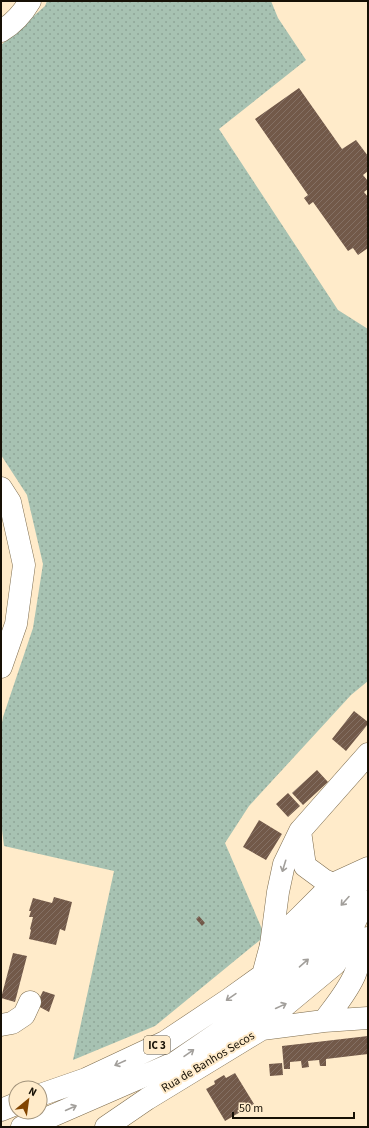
<svg xmlns="http://www.w3.org/2000/svg" width="369" height="1128" font-family="'Source Sans 3',sans-serif">
	<style>
		.grass { fill: url(#grass-dots) }
		.building { fill: url(#building-hatch) }
		.lines { fill: none; stroke-linecap: round; stroke-linejoin: round }
		.minor-casing { stroke: #7d6c4e; stroke-width: 23 }
		.major-casing { stroke: #7d6c4e; stroke-width: 23 }
		.highway-casing { stroke: #7d6c4e; stroke-width: 23 }
		.minor { stroke: #fff; stroke-width: 22 }
		.major { stroke: #fff; stroke-width: 22 }
		.highway { stroke: #fff; stroke-width: 22 }
		.oneway { stroke: #a29f9b }
		.labels { text-anchor: middle; dominant-baseline: central; stroke-width: 4; stroke-linejoin: round; paint-order: stroke }
		.shield { fill: #ffebca; stroke: #5c5240; stroke-width: 1 }
		.shield-label { font-size: 11px; font-weight: bold; fill: #161005 }
		.street-label { font-size: 12px; fill: #161005; stroke: #ffebca }
	</style>
	<defs>
		<pattern id="grass-dots" width="8" height="8" patternUnits="userSpaceOnUse"><rect width="8" height="8" fill="#a7c2b2"/><path d="M2 2h.1M6 6h.1" fill="none" stroke="#8fa698" stroke-width="1.8" stroke-linecap="round"/></pattern>
		<pattern id="building-hatch" width="6" height="6" patternUnits="userSpaceOnUse"><rect width="6" height="6" fill="#725949"/><path d="M-1 1l2-2M0 6l6-6M5 7l2-2" fill="none" stroke="#847064"/></pattern>
	</defs>
	<rect width="100%" height="100%" fill="#ffebca"/>
	<path class="grass" d="M 47,1 L 271,1 L 278,18 L 306,60 L 219,129 L 338,310 L 368,329 L 368,681 L 351,695 L 249,806 L 225,843 L 265,936 L 155,1026 L 73,1060 L 114,871 L 4,846 L 1,821 L 1,729 L 3,717 L 33,628 L 43,564 L 27,495 L 1,455 L 1,45 L 45,6 Z"/>
	<path class="building" d="M 299,88 L 342,149 L 356,140 L 368,156 L 368,171 L 363,175 L 368,181 L 368,189 L 364,192 L 368,197 L 368,248 L 358,255 L 353,248 L 348,251 L 313,202 L 309,205 L 304,198 L 308,195 L 255,119 Z
		M 354,711 L 368,722 L 368,724 L 346,751 L 332,739 Z
		M 317,770 L 328,782 L 303,805 L 292,793 Z
		M 288,793 L 300,806 L 288,817 L 276,804 Z
		M 259,820 L 282,834 L 266,860 L 243,847 Z
		M 54,897 L 72,902 L 65,931 L 60,929 L 56,945 L 29,939 L 31,930 L 30,929 L 33,917 L 29,917 L 31,911 L 29,911 L 33,898 L 52,903 Z
		M 199,916 L 205,923 L 202,926 L 196,919 Z
		M 13,953 L 27,956 L 15,1002 L 1,998 Z
		M 43,991 L 55,995 L 49,1012 L 36,1005 Z
		M 368,1036 L 368,1054 L 326,1059 L 326,1066 L 320,1066 L 319,1060 L 308,1061 L 309,1067 L 302,1068 L 301,1061 L 290,1062 L 290,1069 L 284,1069 L 282,1046 Z
		M 282,1063 L 283,1075 L 270,1076 L 269,1064 Z
		M 235,1073 L 254,1104 L 225,1121 L 206,1089 L 215,1084 L 214,1081 L 224,1075 L 226,1078 Z"/>
	<g class="lines">
		<g class="minor-casing">
			<path id="minor" d="M 1,488 L 10,502 L 24,565 L 16,624 L 1,667
				M 300,831 L 305,866 L 324,880 L 333,884
				M 271,945 L 278,892 L 284,864 L 300,831 L 368,754
				M 243,1016 L 282,1008 L 335,964 L 359,913
				M 324,1021 C 335,1006 348,991 355,974 C 360,962 360,948 368,938
				M 1,1025 L 12,1023 L 24,1015 L 30,1002
				M 106,1127 L 147,1099 L 262,1029 L 324,1021 L 368,1018"/>
		</g>
		<g class="major-casing">
			<path id="major" d="M 1,31 C 13,24 23,13 30,1"/>
		</g>
		<g class="highway-casing">
			<path id="highway" d="M 263,975 L 271,945 L 301,916 L 333,884 L 368,868
				M 40,1095 L 86,1079 L 165,1042 L 228,1000 L 263,975 L 302,942 L 346,901 L 368,870
				M 1,1110 L 16,1104
				M 22,1127 L 52,1116 L 176,1062 L 243,1016 L 315,954 L 359,913 L 368,902"/>
		</g>
		<use href="#minor" class="minor"/>
		<use href="#major" class="major"/>
		<use href="#highway" class="highway"/>
	</g>
	<defs><path id="oneway-shaft" d="M-6 0H5M1.5-3L5.5 0L1.5 3" fill="none" stroke-width="1.6" stroke-linecap="round" stroke-linejoin="round"/></defs>
	<g class="oneway">
		<use href="#oneway-shaft" transform="translate(284 866) rotate(107)"/>
		<use href="#oneway-shaft" transform="translate(345 901) rotate(132)"/>
		<use href="#oneway-shaft" transform="translate(304 963) rotate(-41)"/>
		<use href="#oneway-shaft" transform="translate(231 997) rotate(145)"/>
		<use href="#oneway-shaft" transform="translate(281 1006) rotate(-25)"/>
		<use href="#oneway-shaft" transform="translate(189 1053) rotate(-35)"/>
		<use href="#oneway-shaft" transform="translate(120 1063) rotate(155)"/>
		<use href="#oneway-shaft" transform="translate(71 1108) rotate(-24)"/>
	</g>
	<g class="labels">
		<rect class="shield" x="144" y="1036" width="26" height="18" rx="3"/>
		<g class="shield-label">
			<text x="157" y="1045">IC 3</text>
		</g>
		<g class="street-label">
			<text transform="translate(208 1062) rotate(-31)">Rua de Banhos Secos</text>
		</g>
	</g>
	<rect width="369" height="1128" fill="none" stroke="#161005" stroke-width="4"/>
	<g transform="translate(28 1100) rotate(29)"><circle r="19" fill="#ffebca" stroke="#a2937b"/>
	<path d="M0-3L7 15L0 10L-7 15Z" fill="#824502"/>
	<text y="-6" font-size="11" font-weight="bold" text-anchor="middle" fill="#161005">N</text>
	</g>
	<path d="M233 1112v6h121v-6" fill="none" stroke="#161005" stroke-width="2"/>
	<text x="239" y="1112" font-size="12" fill="#161005" stroke="#ffebca" stroke-width="3" paint-order="stroke">50 m</text>
</svg>
